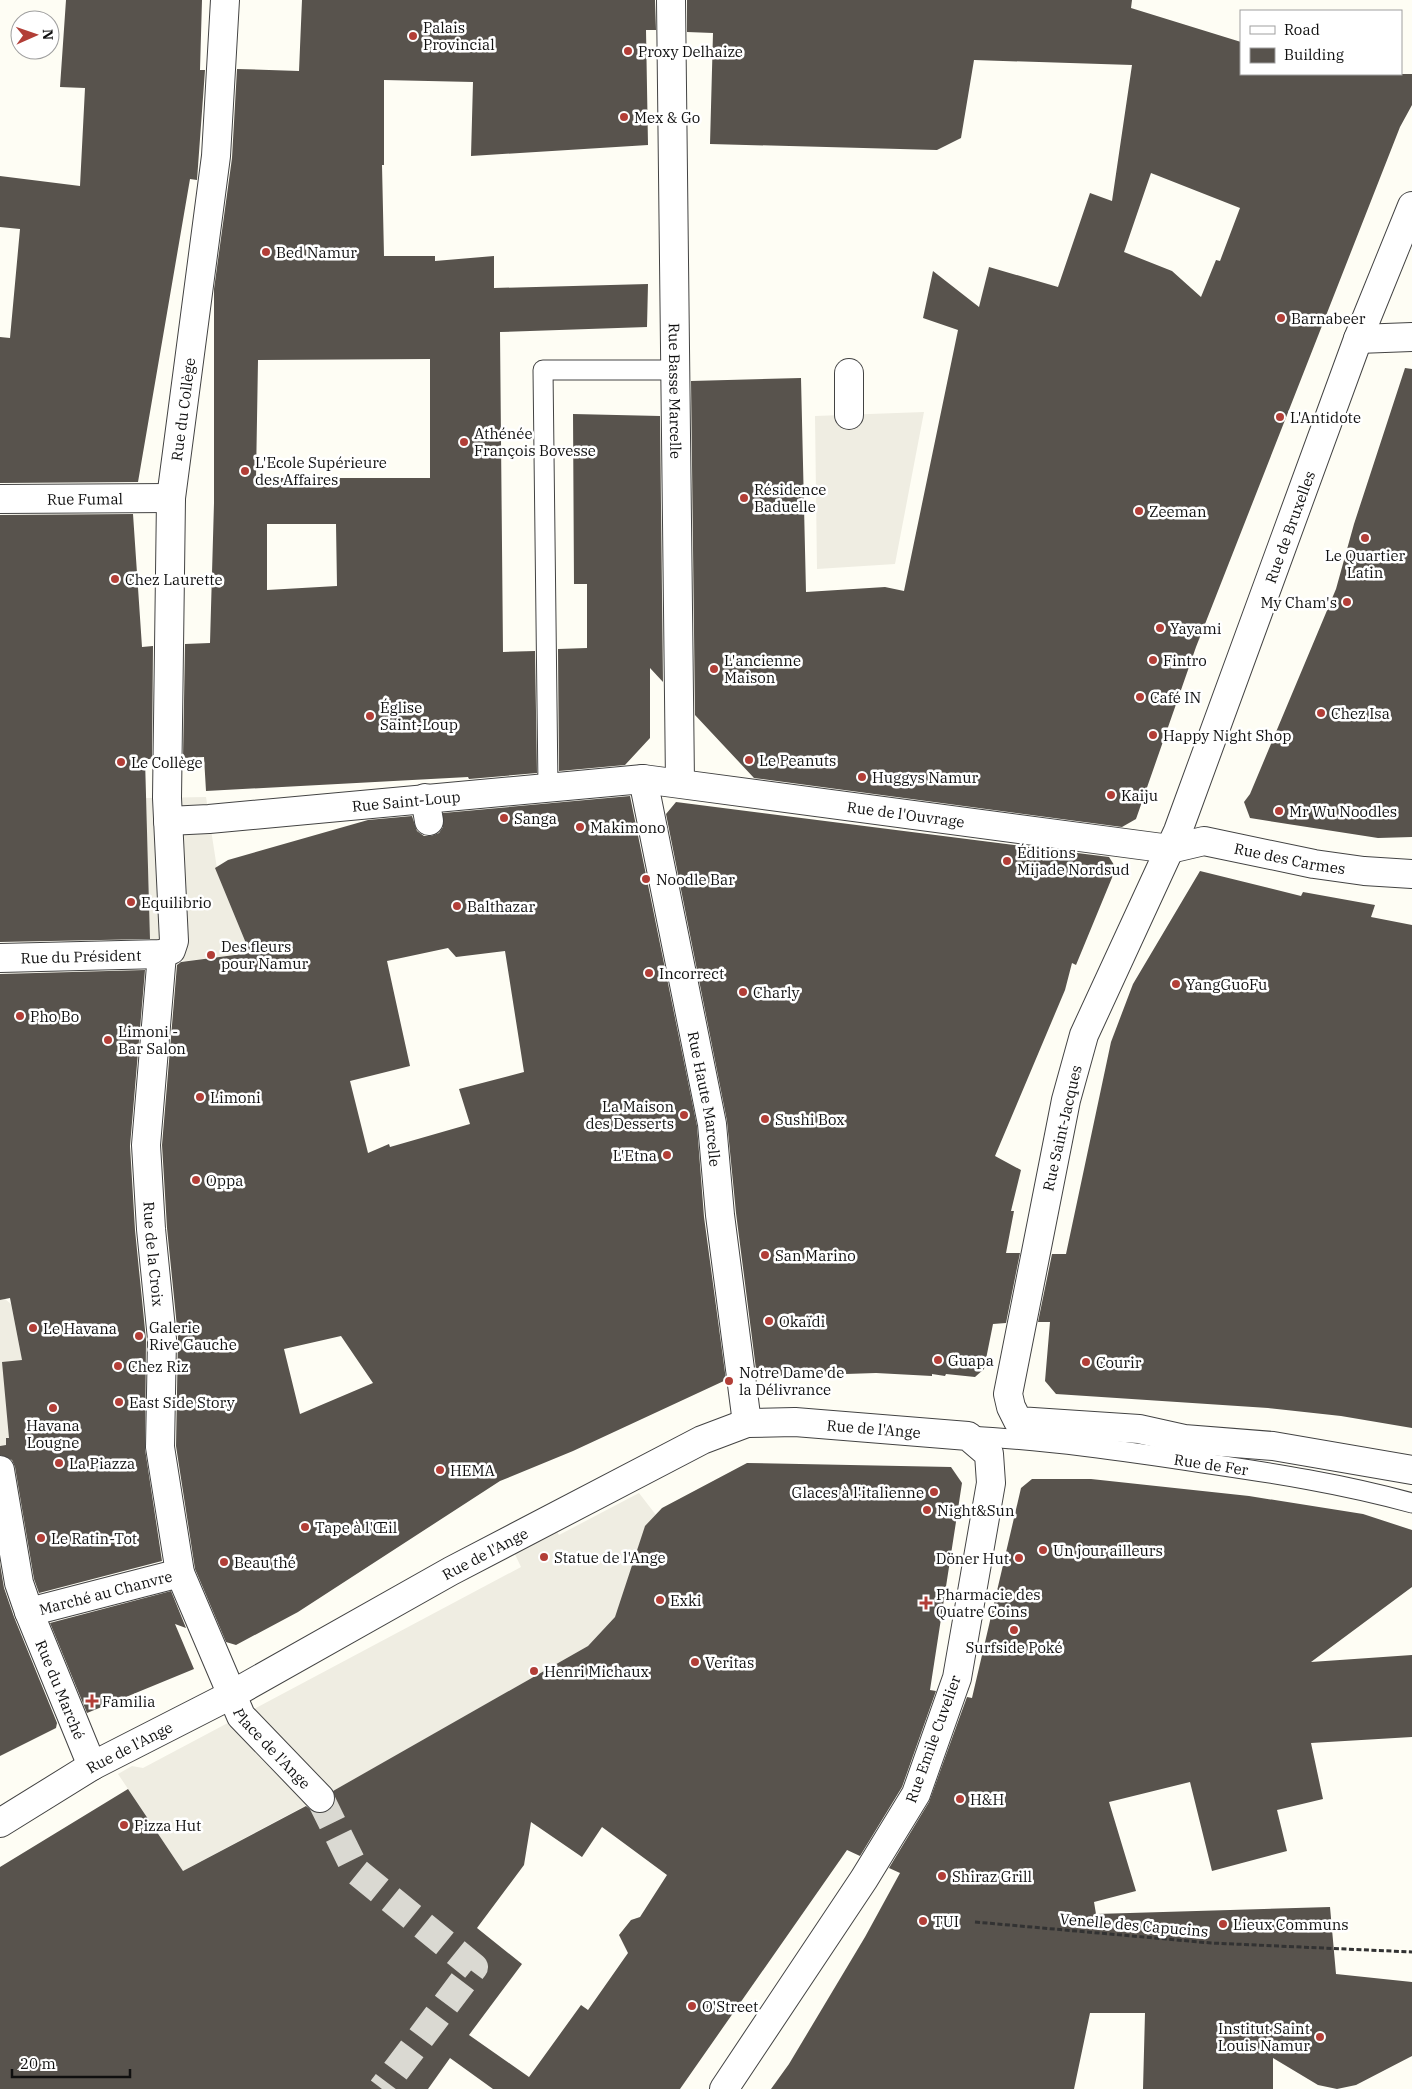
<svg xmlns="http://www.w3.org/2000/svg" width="1412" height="2089" font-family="'IBM Plex Serif',serif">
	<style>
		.plaza { fill: #efede2 }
		.building { fill: #58534d; fill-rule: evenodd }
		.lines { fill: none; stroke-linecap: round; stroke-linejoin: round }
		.street-tunnel { stroke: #dad9d2; stroke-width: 28; stroke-dasharray: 28 14; stroke-linecap: butt }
		.lane-casing { stroke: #434343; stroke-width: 21 }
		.street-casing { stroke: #434343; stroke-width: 30 }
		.path { stroke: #323232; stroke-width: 3; stroke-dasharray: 5 2.5; stroke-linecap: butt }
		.lane { stroke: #fff; stroke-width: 19 }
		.street { stroke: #fff; stroke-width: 28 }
		.poi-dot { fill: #b23e37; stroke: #fff; stroke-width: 2 }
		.labels { text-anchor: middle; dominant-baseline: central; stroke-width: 5; stroke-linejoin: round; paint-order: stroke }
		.poi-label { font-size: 15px; fill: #101010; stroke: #fff; text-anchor: start }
		.street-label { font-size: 15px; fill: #101010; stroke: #fff }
	</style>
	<rect width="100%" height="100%" fill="#fefdf4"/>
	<path class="plaza" d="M 924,412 L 895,564 L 817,569 L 815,416 Z
		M 206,797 L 218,875 L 250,953 L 186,961 L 162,954 L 150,939 L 146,798 Z
		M 5,1299 L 11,1304 L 22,1360 L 29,1495 L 26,1542 L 28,1581 L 7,1585 L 0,1565 L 0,1300 Z
		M 639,1493 L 656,1515 L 645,1527 L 616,1616 L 588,1646 L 346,1784 L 183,1871 L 118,1774 L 132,1766 L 143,1768 L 521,1567 L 513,1550 L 555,1528 L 559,1535 Z"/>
	<path class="building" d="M 66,0 L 202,0 L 200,70 L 205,70 L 197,180 L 190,179 L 138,482 L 0,483 L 0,337 L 10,338 L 20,229 L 0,227 L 0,176 L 80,186 L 85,88 L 60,87 Z
		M 302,0 L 655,0 L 656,30 L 646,30 L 648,145 L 471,156 L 473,82 L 384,80 L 384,165 L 382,165 L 384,256 L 435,256 L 435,261 L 494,256 L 494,288 L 648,284 L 647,327 L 500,332 L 503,652 L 535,651 L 537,773 L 469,779 L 468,777 L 206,791 L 204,757 L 183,758 L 185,644 L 210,643 L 214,503 L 214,289 L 232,158 L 237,69 L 299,71 ZM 430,359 L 430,478 L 256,478 L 258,360 ZM 267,524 L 336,524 L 337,586 L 267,590 Z
		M 687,0 L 1132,0 L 1131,8 L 1241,42 L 1241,74 L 1412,74 L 1412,105 L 1400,127 L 1196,647 L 1136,819 L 1122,827 L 754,778 L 695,715 L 691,381 L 801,378 L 806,592 L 885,587 L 904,591 L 958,330 L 923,318 L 933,271 L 979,307 L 989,267 L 1058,287 L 1090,193 L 1112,201 L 1132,65 L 974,60 L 961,138 L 937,150 L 710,144 L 713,33 L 687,32 ZM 1151,173 L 1240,208 L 1220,261 L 1216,260 L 1201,297 L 1172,271 L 1124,252 Z
		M 1405,368 L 1412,369 L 1412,837 L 1378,838 L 1250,818 L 1244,802 L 1250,794 L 1336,589 L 1354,524 Z
		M 573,414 L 660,416 L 663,682 L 650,668 L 650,738 L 625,765 L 559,771 L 558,649 L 587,648 L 587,584 L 574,584 Z
		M 133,514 L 142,647 L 153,646 L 152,759 L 145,759 L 150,939 L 0,942 L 0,515 Z
		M 630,796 L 697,1126 L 704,1217 L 726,1380 L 573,1451 L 500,1481 L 298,1612 L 236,1645 L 226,1642 L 195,1569 L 176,1446 L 178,1337 L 167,1228 L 162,1145 L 177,965 L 181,962 L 250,953 L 215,868 L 228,860 L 368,820 L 412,816 L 417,831 L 424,836 L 431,836 L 439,833 L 443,827 L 443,813 ZM 448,948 L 456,957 L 505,951 L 524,1072 L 459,1089 L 470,1124 L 390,1147 L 389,1144 L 368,1153 L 350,1081 L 410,1066 L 387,961 ZM 341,1336 L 373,1383 L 300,1414 L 284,1349 Z
		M 676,802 L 1109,857 L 1116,868 L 1076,965 L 1072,963 L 1065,990 L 995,1156 L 1021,1170 L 1011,1211 L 1014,1211 L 1006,1253 L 1020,1253 L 1006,1323 L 993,1324 L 984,1369 L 975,1377 L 946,1374 L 945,1376 L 932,1374 L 932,1376 L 876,1373 L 757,1377 L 736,1213 L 727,1121 L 666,814 Z
		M 1200,871 L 1301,896 L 1303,892 L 1375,905 L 1371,917 L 1412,925 L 1412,1428 L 1341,1416 L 1268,1408 L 1056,1394 L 1045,1381 L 1050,1322 L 1038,1322 L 1052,1254 L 1066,1254 L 1111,1042 L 1133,984 Z
		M 145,970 L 130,1146 L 135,1230 L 146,1340 L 145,1449 L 162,1561 L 39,1593 L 34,1579 L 15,1467 L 12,1460 L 0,1455 L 0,1446 L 6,1445 L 6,1438 L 9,1438 L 2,1362 L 22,1360 L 10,1298 L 0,1300 L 0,974 Z
		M 747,1463 L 951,1467 L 962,1483 L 930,1690 L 936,1691 L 902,1787 L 860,1856 L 847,1850 L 680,2089 L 493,2089 L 450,2058 L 428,2089 L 0,2089 L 0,1867 L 128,1789 L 183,1871 L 306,1806 L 315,1813 L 324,1813 L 331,1809 L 335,1803 L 333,1791 L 588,1646 L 615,1617 L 645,1526 L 662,1508 ZM 531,1822 L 582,1857 L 602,1827 L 667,1875 L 640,1917 L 631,1920 L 619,1935 L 628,1953 L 588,2010 L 581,2005 L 529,2077 L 469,2035 L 522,1964 L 477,1928 L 524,1865 Z
		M 1032,1479 L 1091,1479 L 1249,1496 L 1363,1514 L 1412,1530 L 1412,1587 L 1311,1662 L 1412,1655 L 1412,1737 L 1311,1743 L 1323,1799 L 1277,1810 L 1287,1851 L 1212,1871 L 1190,1782 L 1109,1802 L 1136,1891 L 1094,1902 L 1096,1914 L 1330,1907 L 1336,1974 L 1412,1982 L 1412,2056 L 1356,2085 L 1337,2089 L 1318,2085 L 1273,2058 L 1273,2089 L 1143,2089 L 1145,2013 L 1090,2013 L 1074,2089 L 771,2089 L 789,2064 L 865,1937 L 900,1873 L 889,1868 L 929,1802 L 967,1697 L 972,1698 L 1021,1488 Z
		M 0,1564 L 4,1588 L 14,1617 L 57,1723 L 56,1728 L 0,1756 Z
		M 171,1591 L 186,1628 L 175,1624 L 194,1669 L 87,1713 L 50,1623 Z"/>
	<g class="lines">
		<path class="street-tunnel" d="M 320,1798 L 356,1871 L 474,1967 L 382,2089"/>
		<g class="lane-casing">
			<g id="lane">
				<path d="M 548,787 L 543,370 L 674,370"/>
				<path id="s1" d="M 968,1436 C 1047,1440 1125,1451 1203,1463 C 1273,1473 1343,1484 1412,1503"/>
			</g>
		</g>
		<g class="street-casing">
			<g id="street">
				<path id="s2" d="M 671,0 L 680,783"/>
				<path d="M 1412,206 L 1358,339 L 1178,831 L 1084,1035 L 1066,1100 L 1008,1394 L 1011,1407 L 1018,1421 L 1139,1429 L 1184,1439 L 1273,1446 L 1412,1470"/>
				<path d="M 1358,339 L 1412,337"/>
				<path d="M 849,373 L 849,415"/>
				<path id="s3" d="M 0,499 L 171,498"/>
				<path id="s4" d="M 643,779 L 712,1124 L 720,1215 L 747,1423"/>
				<path d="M 425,798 L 429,821"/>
				<path id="s5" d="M 168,821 L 209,819 L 643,779 L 1170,849 L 1204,841 L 1314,864 L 1364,871 L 1412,874"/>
				<path id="s6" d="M 162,954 L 146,1145 L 151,1229 L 162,1339 L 160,1447 L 180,1573 L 241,1716 L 320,1798"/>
				<path id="s7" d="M 0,958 L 162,954 L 171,950 L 174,941 L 167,798 L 171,498 L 216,156 L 225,0"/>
				<path id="s8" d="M 0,1470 L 19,1583 L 29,1612 L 92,1766"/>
				<path id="s9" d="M 29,1612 L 180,1573"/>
				<path id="s10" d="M 0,1823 L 92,1766 L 231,1695 L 451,1571 L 702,1440 L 747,1423 L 795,1422 L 968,1436 L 989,1454 L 991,1483 L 957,1678 L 916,1794 L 864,1879 L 724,2089"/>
			</g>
		</g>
		<path class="path" d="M 975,1922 L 1211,1943 L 1412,1952"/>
		<use href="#lane" class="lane"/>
		<use href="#street" class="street"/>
	</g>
	<g class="poi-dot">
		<circle cx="413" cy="36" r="5"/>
		<circle cx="628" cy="51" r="5"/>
		<circle cx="624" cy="117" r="5"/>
		<circle cx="266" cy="252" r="5"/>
		<circle cx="1281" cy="318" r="5"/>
		<circle cx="1280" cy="417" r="5"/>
		<circle cx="464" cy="442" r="5"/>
		<circle cx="245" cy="471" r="5"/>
		<circle cx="744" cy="498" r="5"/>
		<circle cx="1139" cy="511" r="5"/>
		<circle cx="1365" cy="538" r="5"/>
		<circle cx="115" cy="579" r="5"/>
		<circle cx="1347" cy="602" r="5"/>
		<circle cx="1160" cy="628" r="5"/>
		<circle cx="1153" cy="660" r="5"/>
		<circle cx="714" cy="669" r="5"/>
		<circle cx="1140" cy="697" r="5"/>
		<circle cx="1321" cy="713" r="5"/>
		<circle cx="370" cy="716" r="5"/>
		<circle cx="1153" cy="735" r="5"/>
		<circle cx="749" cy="760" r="5"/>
		<circle cx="121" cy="762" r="5"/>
		<circle cx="862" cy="777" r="5"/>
		<circle cx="1111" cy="795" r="5"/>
		<circle cx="1279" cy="811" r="5"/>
		<circle cx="504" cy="818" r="5"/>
		<circle cx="580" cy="827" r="5"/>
		<circle cx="1007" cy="861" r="5"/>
		<circle cx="646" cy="879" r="5"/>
		<circle cx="131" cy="902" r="5"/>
		<circle cx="457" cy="906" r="5"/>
		<circle cx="211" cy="955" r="5"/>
		<circle cx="649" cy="973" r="5"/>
		<circle cx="1176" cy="984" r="5"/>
		<circle cx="743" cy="992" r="5"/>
		<circle cx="20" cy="1016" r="5"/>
		<circle cx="108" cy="1040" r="5"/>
		<circle cx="200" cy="1097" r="5"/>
		<circle cx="684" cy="1115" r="5"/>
		<circle cx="765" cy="1119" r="5"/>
		<circle cx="667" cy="1155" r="5"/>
		<circle cx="196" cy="1180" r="5"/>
		<circle cx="765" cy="1255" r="5"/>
		<circle cx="769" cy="1321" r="5"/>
		<circle cx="33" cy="1328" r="5"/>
		<circle cx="139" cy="1336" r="5"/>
		<circle cx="938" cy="1360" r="5"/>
		<circle cx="1086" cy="1362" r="5"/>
		<circle cx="118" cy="1366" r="5"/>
		<circle cx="729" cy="1381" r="5"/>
		<circle cx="119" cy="1402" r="5"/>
		<circle cx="53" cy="1408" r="5"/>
		<circle cx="59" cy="1463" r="5"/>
		<circle cx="440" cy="1470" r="5"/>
		<circle cx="934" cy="1492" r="5"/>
		<circle cx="927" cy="1510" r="5"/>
		<circle cx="305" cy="1527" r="5"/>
		<circle cx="41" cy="1538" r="5"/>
		<circle cx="1043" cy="1550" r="5"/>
		<circle cx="544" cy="1557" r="5"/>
		<circle cx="1019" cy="1558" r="5"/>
		<circle cx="224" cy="1562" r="5"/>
		<circle cx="660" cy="1600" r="5"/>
		<path d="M923.5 1595.5h5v5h5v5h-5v5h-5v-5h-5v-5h5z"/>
		<circle cx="1014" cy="1630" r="5"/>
		<circle cx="695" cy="1662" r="5"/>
		<circle cx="534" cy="1671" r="5"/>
		<path d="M89.5 1693.5h5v5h5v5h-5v5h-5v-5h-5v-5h5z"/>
		<circle cx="960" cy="1799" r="5"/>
		<circle cx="124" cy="1825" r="5"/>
		<circle cx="942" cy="1876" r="5"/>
		<circle cx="923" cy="1921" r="5"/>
		<circle cx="1223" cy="1924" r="5"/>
		<circle cx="692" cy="2006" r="5"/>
		<circle cx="1320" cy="2037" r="5"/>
	</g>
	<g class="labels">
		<g class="poi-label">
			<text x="423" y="27">Palais<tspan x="423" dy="17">Provincial</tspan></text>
			<text x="638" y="51">Proxy Delhaize</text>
			<text x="634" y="117">Mex &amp; Go</text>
			<text x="276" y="252">Bed Namur</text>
			<text x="1291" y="318">Barnabeer</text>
			<text x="1290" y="417">L'Antidote</text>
			<text x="474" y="433">Athénée<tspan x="474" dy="17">François Bovesse</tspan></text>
			<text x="255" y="462">L'Ecole Supérieure<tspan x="255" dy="17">des Affaires</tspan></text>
			<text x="754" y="489">Résidence<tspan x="754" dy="17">Baduelle</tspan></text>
			<text x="1149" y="511">Zeeman</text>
			<text x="1365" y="555" text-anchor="middle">Le Quartier<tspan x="1365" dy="17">Latin</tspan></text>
			<text x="125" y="579">Chez Laurette</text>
			<text x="1337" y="602" text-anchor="end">My Cham's</text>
			<text x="1170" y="628">Yayami</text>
			<text x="724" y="660">L'ancienne<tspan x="724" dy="17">Maison</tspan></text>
			<text x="1163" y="660">Fintro</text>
			<text x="1150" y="697">Café IN</text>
			<text x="380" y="707">Église<tspan x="380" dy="17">Saint-Loup</tspan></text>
			<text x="1331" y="713">Chez Isa</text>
			<text x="1163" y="735">Happy Night Shop</text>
			<text x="759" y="760">Le Peanuts</text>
			<text x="131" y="762">Le Collège</text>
			<text x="872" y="777">Huggys Namur</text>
			<text x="1121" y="795">Kaiju</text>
			<text x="1289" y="811">Mr Wu Noodles</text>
			<text x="514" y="818">Sanga</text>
			<text x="590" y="827">Makimono</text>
			<text x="1017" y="852">Éditions<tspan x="1017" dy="17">Mijade Nordsud</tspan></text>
			<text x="656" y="879">Noodle Bar</text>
			<text x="141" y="902">Equilibrio</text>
			<text x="467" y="906">Balthazar</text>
			<text x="221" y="946">Des fleurs<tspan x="221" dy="17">pour Namur</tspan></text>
			<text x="659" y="973">Incorrect</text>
			<text x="1186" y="984">YangGuoFu</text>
			<text x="753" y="992">Charly</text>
			<text x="30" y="1016">Pho Bo</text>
			<text x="118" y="1031">Limoni -<tspan x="118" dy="17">Bar Salon</tspan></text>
			<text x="210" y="1097">Limoni</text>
			<text x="674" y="1106" text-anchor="end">La Maison<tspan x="674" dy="17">des Desserts</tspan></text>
			<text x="775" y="1119">Sushi Box</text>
			<text x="657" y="1155" text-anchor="end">L'Etna</text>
			<text x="206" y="1180">Oppa</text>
			<text x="775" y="1255">San Marino</text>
			<text x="779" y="1321">Okaïdi</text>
			<text x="149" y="1327">Galerie<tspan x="149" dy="17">Rive Gauche</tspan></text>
			<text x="43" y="1328">Le Havana</text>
			<text x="948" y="1360">Guapa</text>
			<text x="1096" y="1362">Courir</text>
			<text x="128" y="1366">Chez Riz</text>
			<text x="739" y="1372">Notre Dame de<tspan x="739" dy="17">la Délivrance</tspan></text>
			<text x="129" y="1402">East Side Story</text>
			<text x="53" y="1425" text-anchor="middle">Havana<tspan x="53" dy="17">Lougne</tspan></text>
			<text x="69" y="1463">La Piazza</text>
			<text x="450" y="1470">HEMA</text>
			<text x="924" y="1492" text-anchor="end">Glaces à l'italienne</text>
			<text x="937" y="1510">Night&amp;Sun</text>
			<text x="315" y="1527">Tape à l'Œil</text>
			<text x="51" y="1538">Le Ratin-Tot</text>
			<text x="1053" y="1550">Un jour ailleurs</text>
			<text x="554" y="1557">Statue de l'Ange</text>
			<text x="1009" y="1558" text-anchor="end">Döner Hut</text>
			<text x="234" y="1562">Beau thé</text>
			<text x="936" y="1594">Pharmacie des<tspan x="936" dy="17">Quatre Coins</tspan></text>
			<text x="670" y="1600">Exki</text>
			<text x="1014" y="1647" text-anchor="middle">Surfside Poké</text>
			<text x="705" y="1662">Veritas</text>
			<text x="544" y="1671">Henri Michaux</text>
			<text x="102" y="1701">Familia</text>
			<text x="970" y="1799">H&amp;H</text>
			<text x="134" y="1825">Pizza Hut</text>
			<text x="952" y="1876">Shiraz Grill</text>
			<text x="933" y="1921">TUI</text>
			<text x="1233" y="1924">Lieux Communs</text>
			<text x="702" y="2006">O'Street</text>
			<text x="1310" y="2028" text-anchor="end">Institut Saint<tspan x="1310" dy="17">Louis Namur</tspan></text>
		</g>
		<g class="street-label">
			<text stroke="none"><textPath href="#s2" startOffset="391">Rue Basse Marcelle</textPath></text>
			<text stroke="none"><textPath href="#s7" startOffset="714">Rue du Collège</textPath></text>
			<text stroke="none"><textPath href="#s3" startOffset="85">Rue Fumal</textPath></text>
			<text transform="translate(1290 527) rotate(-70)">Rue de Bruxelles</text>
			<text stroke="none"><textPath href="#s5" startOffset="239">Rue Saint-Loup</textPath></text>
			<text stroke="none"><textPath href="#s5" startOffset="742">Rue de l'Ouvrage</textPath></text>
			<text stroke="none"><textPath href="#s5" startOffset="1131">Rue des Carmes</textPath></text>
			<text stroke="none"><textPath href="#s7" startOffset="81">Rue du Président</textPath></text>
			<text stroke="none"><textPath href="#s4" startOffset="326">Rue Haute Marcelle</textPath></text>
			<text transform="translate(1062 1128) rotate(-77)">Rue Saint-Jacques</text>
			<text stroke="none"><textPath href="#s6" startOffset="301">Rue de la Croix</textPath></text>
			<text stroke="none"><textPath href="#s10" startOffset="975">Rue de l'Ange</textPath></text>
			<text stroke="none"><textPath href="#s1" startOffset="245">Rue de Fer</textPath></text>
			<text stroke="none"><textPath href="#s10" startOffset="555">Rue de l'Ange</textPath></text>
			<text stroke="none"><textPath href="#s9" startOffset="79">Marché au Chanvre</textPath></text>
			<text stroke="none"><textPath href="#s8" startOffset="229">Rue du Marché</textPath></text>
			<text transform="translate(933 1739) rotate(-70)">Rue Emile Cuvelier</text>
			<text stroke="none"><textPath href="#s10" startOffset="150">Rue de l'Ange</textPath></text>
			<text stroke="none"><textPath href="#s6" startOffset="822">Place de l'Ange</textPath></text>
			<text transform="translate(1134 1925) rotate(5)">Venelle des Capucins</text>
		</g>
	</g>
	<rect x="1240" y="10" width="162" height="65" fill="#ffffff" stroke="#9f9f9f"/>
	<rect x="1250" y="26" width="25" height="8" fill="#ffffff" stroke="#9f9f9f"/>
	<text x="1284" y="35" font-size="15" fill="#101010">Road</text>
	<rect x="1250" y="48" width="25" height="15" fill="#58534d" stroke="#9f9f9f"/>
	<text x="1284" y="60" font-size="15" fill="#101010">Building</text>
	<g transform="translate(35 35) rotate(88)"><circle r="24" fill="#ffffff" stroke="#9f9f9f"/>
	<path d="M0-4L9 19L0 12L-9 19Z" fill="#b23e37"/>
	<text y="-8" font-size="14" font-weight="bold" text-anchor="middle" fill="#101010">N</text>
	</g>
	<path d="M12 2069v8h118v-8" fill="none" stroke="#101010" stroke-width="2.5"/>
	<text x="20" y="2069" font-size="15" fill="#101010" stroke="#ffffff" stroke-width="4" paint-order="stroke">20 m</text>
</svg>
